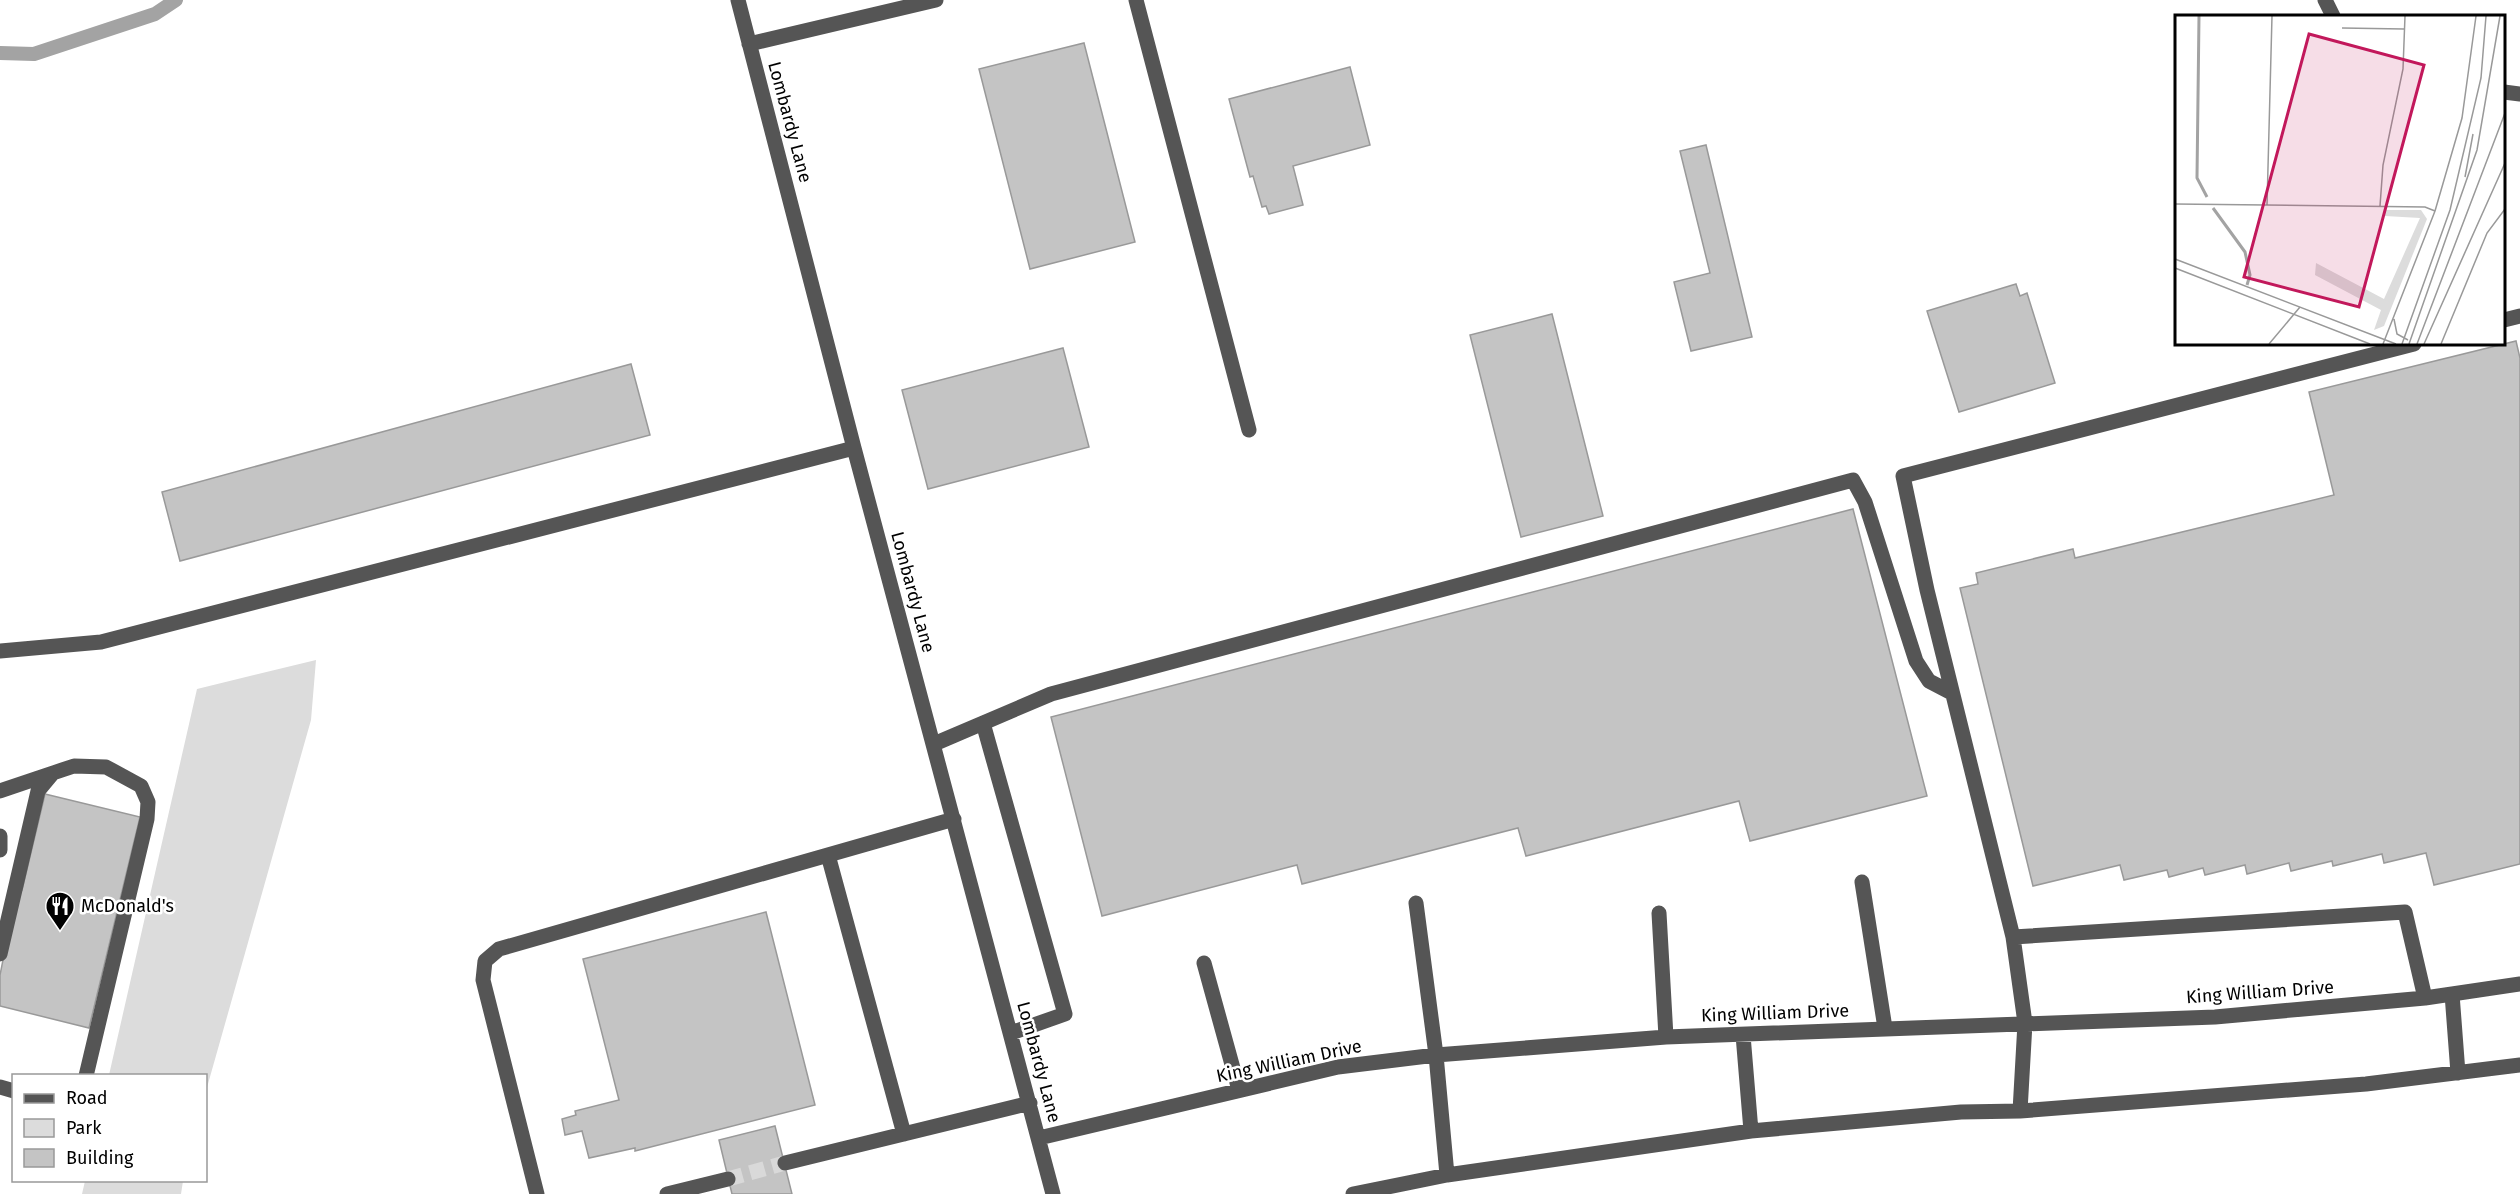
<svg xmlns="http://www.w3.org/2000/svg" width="2520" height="1194" font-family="'Fira Sans',sans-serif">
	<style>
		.green { fill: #dcdcdc }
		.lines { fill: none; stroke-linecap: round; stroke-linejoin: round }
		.stream { stroke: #a3a3a3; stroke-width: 14 }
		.building { fill: #c4c4c4; stroke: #999; stroke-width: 1.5 }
		.minor-tunnel { stroke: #d9d9d9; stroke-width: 15; stroke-dasharray: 15 8; stroke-linecap: butt }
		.minor { stroke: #555; stroke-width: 15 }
		.labels { text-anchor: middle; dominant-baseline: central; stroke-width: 5; stroke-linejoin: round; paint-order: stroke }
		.street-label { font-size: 18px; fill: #000; stroke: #fff }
		.poi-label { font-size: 18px; fill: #000; stroke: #fff; text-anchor: start }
		.inset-river { fill: none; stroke: #a3a3a3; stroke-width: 3 }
		.inset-road { fill: none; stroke: #999; stroke-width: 1.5 }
		.view { fill: #c2185b; fill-opacity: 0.15; stroke: #c2185b; stroke-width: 3 }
		.inset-edge { fill: none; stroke: #000; stroke-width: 3 }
	</style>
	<rect width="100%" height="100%" fill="#fff"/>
	<path class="green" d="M 316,660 L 311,720 L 206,1091 L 206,1076 L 109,1075 L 197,689 Z
		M 85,1181 L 85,1180 L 183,1181 L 181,1194 L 82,1194 Z"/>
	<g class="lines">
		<path class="stream" d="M 0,53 L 34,54 L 155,14 L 176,0"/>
	</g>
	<path class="building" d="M 1084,43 L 1135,242 L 1030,269 L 979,69 Z
		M 1350,67 L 1370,145 L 1293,166 L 1303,205 L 1269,214 L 1266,206 L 1262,207 L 1253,176 L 1250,177 L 1229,99 Z
		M 1706,145 L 1752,337 L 1691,351 L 1674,282 L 1710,273 L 1680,151 Z
		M 2016,284 L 2020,296 L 2027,293 L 2055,383 L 1959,412 L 1927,311 Z
		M 1552,314 L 1603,516 L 1521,537 L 1470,335 Z
		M 2516,341 L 2520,358 L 2520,864 L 2434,885 L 2426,853 L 2384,863 L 2382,854 L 2333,866 L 2332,861 L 2291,871 L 2289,863 L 2247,874 L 2245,865 L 2205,875 L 2203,868 L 2169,877 L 2167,870 L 2124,880 L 2120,865 L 2033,886 L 1960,588 L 1978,584 L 1976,573 L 2073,549 L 2075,558 L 2334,495 L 2309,392 Z
		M 1063,348 L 1089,447 L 928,489 L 902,390 Z
		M 631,364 L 650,435 L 180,561 L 162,492 Z
		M 1853,509 L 1927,796 L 1750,841 L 1739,801 L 1526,856 L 1518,828 L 1302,884 L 1297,865 L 1102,916 L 1051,717 Z
		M 45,794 L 140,817 L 89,1028 L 0,1006 L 0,975 L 17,889 L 22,890 Z
		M 766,912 L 815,1105 L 635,1151 L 635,1148 L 589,1158 L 582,1131 L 565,1135 L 562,1119 L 576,1115 L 575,1111 L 619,1100 L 583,959 Z
		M 775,1126 L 792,1194 L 732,1194 L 719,1140 Z"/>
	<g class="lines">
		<path class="minor-tunnel" d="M 728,1179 L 785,1163"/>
		<path class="minor" d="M 738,0 L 854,448 L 1053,1194
			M 1136,0 L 1249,430
			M 2325,0 L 2333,16
			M 749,44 L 936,0
			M 2504,92 L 2520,94
			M 2504,320 L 2520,316
			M 0,651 L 101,642 L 854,448
			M 983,723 L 1065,1014 L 1011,1033
			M 934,744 L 1051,694 L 1853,480 L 1865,502 L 1916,661 L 1929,681 L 1952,693
			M 0,791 L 53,773
			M 0,836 L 0,850
			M 828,855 L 904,1134
			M 1862,882 L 1885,1028
			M 1416,903 L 1436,1055 L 1447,1175
			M 1659,913 L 1666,1037
			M 2013,937 L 2405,912 L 2425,998
			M 0,954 L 38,791 L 53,773 L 74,766 L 106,767 L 141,786 L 148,802 L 147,819 L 86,1076
			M 1204,963 L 1239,1090
			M 2452,994 L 2458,1073
			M 1743,1035 L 1751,1131
			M 0,1087 L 14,1091
			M 2020,1111 L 2025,1023 L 2013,937 L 1927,590 L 1903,476 L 2414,344
			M 1039,1138 L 1338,1067 L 1436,1055 L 1666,1037 L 2215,1017 L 2425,998 L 2520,984
			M 785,1163 L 1030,1103
			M 537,1194 L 483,980 L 485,961 L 499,949 L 954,819
			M 667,1194 L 728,1179
			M 1353,1194 L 1447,1175 L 1751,1131 L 1961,1112 L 2020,1111 L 2366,1084 L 2520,1065"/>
	</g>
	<defs>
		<g id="restaurant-pin" transform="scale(1.5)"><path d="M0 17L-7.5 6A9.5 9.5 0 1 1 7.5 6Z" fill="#000" stroke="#fff"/><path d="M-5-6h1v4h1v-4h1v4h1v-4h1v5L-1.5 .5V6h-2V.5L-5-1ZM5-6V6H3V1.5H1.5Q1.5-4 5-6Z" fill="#fff"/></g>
	</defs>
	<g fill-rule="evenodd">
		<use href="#restaurant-pin" x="60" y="906"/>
	</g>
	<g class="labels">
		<g class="street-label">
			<text transform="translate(790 122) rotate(75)">Lombardy Lane</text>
			<text transform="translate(913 592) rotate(75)">Lombardy Lane</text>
			<text transform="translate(2260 992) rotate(-4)">King William Drive</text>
			<text transform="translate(1775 1013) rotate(-2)">King William Drive</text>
			<text transform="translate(1289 1061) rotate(-12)">King William Drive</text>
			<text transform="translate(1039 1062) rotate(75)">Lombardy Lane</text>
		</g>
		<g class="poi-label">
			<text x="81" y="906">McDonald's</text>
		</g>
	</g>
	<g transform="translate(2175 15)">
		<rect width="330" height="330" fill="#fff"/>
		<path d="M 210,195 L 246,195 L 252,204 L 209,311 L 199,315 L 206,295 L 140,260 L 141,248 L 209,284 L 245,203 L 210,201 Z" fill="#dcdcdc"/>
		<path class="inset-river" d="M 24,1 L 22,163 L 32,182M 38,193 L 70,237 L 75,260 L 72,270"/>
		<path class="inset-road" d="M 167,13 L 229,14M 290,162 L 298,119M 0,189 L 250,192 L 260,196M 92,190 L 97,1M 205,191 L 208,150 L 228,54 L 230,1M 260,196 L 287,103 L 301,1M 0,244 L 221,329M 0,253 L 195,329M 219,304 L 222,319 L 233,325M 94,329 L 125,292M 208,329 L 260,196M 227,329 L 275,195 L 306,63 L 311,1M 234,329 L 302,135 L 325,1M 242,329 L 330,98M 249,329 L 330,148M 266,329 L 312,218 L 330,194"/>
		<path class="view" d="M 134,19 L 249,50 L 184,292 L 69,262 Z"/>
		<rect width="330" height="330" class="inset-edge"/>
	</g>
	<rect x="12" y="1074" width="195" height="108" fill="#ffffff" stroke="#999999" stroke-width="1.5"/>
	<rect x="24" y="1094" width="30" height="9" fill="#555555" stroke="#999999" stroke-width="1.5"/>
	<text x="66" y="1104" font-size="18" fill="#000000">Road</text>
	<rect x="24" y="1119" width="30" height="18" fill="#dcdcdc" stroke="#999999" stroke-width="1.5"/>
	<text x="66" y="1134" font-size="18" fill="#000000">Park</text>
	<rect x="24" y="1149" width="30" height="18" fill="#c4c4c4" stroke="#999999" stroke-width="1.5"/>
	<text x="66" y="1164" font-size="18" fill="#000000">Building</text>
</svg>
